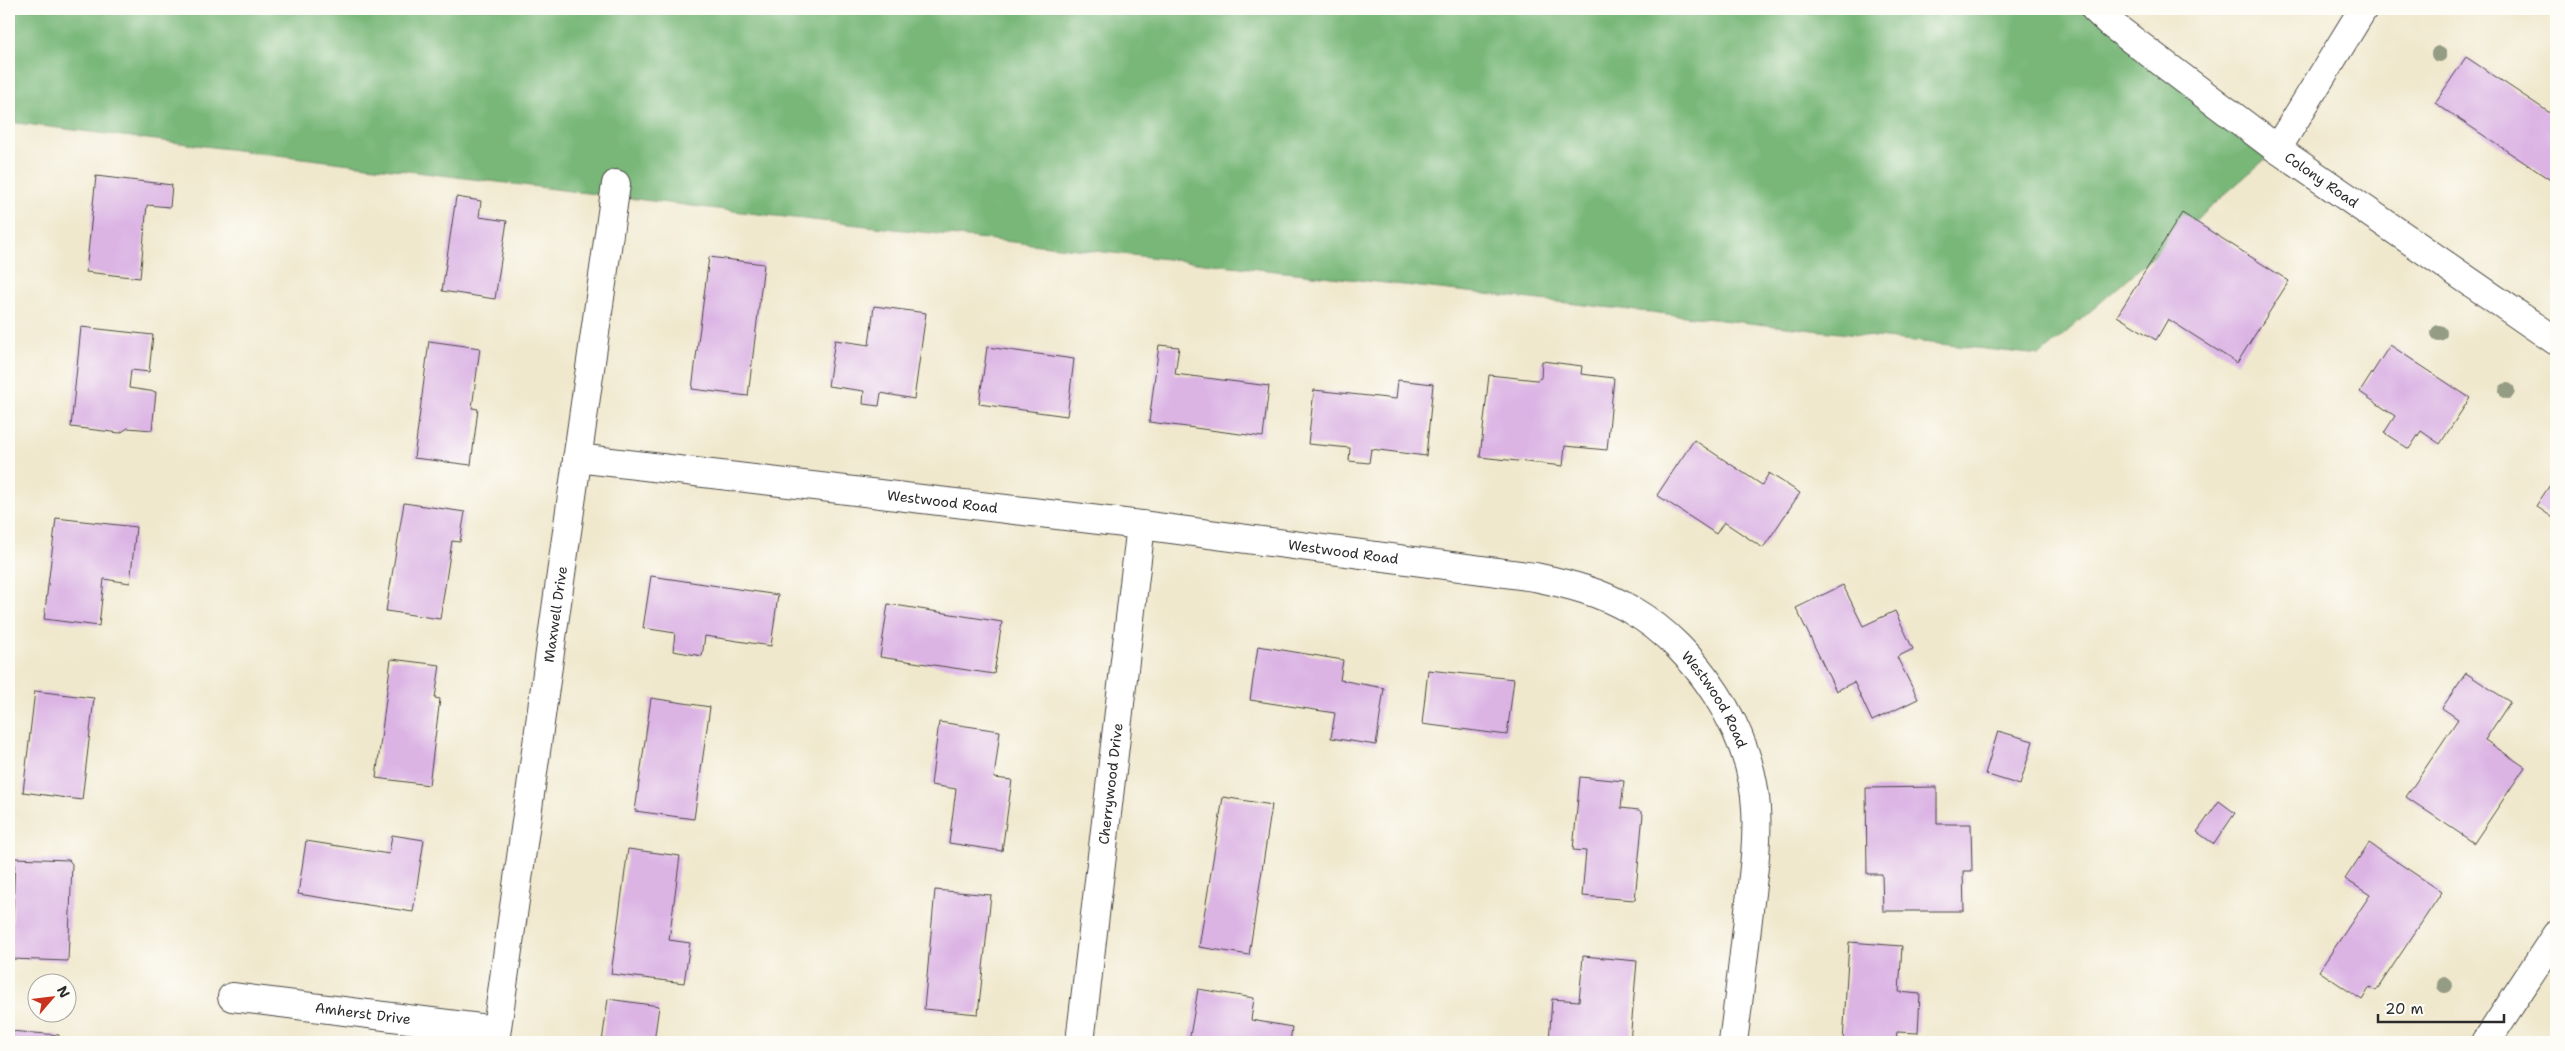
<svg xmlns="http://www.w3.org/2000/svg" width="2565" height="1051" font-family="'Shantell Sans',sans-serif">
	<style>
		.forest { fill: #78b778; stroke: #527152 }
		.building { fill: #dbb4e4 }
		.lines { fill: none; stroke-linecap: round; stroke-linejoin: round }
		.street-casing { stroke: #494743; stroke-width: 30 }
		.secondary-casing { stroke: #494743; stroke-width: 30 }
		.street { stroke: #fff; stroke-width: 28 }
		.secondary { stroke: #fff; stroke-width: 28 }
		.tree { fill: #959c84 }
		.labels { text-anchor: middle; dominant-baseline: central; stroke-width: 4; stroke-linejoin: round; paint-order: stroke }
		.street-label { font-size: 14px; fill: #2b2b2b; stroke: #fdfcf7 }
	</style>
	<rect width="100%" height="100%" fill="#fdfcf7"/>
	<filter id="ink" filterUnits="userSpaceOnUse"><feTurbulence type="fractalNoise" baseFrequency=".02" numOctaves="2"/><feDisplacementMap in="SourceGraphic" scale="10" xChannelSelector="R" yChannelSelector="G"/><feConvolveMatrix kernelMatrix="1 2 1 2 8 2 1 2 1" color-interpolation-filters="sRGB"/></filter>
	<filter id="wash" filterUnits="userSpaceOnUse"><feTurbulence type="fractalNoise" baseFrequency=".0096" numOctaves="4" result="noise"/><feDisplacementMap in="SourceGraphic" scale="20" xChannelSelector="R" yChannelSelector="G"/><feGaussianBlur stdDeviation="1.12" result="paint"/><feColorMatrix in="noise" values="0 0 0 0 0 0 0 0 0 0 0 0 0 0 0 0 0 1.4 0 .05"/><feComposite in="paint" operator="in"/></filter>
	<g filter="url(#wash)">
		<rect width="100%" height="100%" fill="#f0e8cd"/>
		<path class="forest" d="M 9,9 L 2095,9 L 2277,149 L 2040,355 L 758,214 L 9,122 Z"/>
		<g id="blocks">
			<path class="building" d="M 2466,57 L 2556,117 L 2556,175 L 2552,181 L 2435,103 Z
				M 96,176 L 172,185 L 170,207 L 147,205 L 140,278 L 86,272 Z
				M 456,197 L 481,201 L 479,217 L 507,221 L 495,299 L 442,291 Z
				M 2182,213 L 2289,281 L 2237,363 L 2168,319 L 2156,340 L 2117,316 Z
				M 709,257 L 764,264 L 748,396 L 692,389 Z
				M 874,306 L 926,313 L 914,399 L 881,393 L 879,406 L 863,404 L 864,391 L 828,386 L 835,340 L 869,345 Z
				M 81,327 L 153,335 L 149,372 L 131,370 L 129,388 L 156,392 L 152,430 L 128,428 L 120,433 L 71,427 Z
				M 429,341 L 480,348 L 472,408 L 478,409 L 471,465 L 414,458 Z
				M 1159,345 L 1179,347 L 1175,374 L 1269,386 L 1263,437 L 1149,422 Z
				M 2390,345 L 2470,398 L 2440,444 L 2421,431 L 2409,449 L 2384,433 L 2395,416 L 2360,392 Z
				M 987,347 L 1074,359 L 1067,416 L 979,404 Z
				M 1542,361 L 1582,366 L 1581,374 L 1614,378 L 1607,450 L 1565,446 L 1563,466 L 1480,457 L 1489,375 L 1537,380 L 1541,378 Z
				M 1398,380 L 1433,384 L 1426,456 L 1371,449 L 1369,463 L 1349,461 L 1350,448 L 1308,444 L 1314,390 L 1396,399 Z
				M 1694,440 L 1762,485 L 1769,473 L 1800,493 L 1763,548 L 1724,522 L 1716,534 L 1657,495 Z
				M 2556,476 L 2556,520 L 2536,506 Z
				M 404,503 L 465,512 L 460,542 L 452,541 L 440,619 L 386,611 Z
				M 56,518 L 136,527 L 130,583 L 104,579 L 99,626 L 44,619 Z
				M 651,576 L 778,595 L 771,646 L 705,636 L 702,656 L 673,651 L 675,633 L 643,628 Z
				M 1843,585 L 1863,626 L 1895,611 L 1913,649 L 1897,657 L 1918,699 L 1872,721 L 1854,682 L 1836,691 L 1796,608 Z
				M 888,604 L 1002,622 L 994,674 L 880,657 Z
				M 1258,646 L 1343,660 L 1340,680 L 1384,688 L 1376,745 L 1331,738 L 1335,713 L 1250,700 Z
				M 391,659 L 440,665 L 435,698 L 440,699 L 429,785 L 376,778 Z
				M 1428,670 L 1514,679 L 1507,735 L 1422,724 Z
				M 2466,673 L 2510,702 L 2485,740 L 2525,767 L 2474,843 L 2406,797 L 2458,719 L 2442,708 Z
				M 35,691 L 94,698 L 82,800 L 23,792 Z
				M 651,698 L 710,707 L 694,819 L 635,811 Z
				M 939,722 L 1000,731 L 994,778 L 1012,780 L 1002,851 L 949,843 L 956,789 L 931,785 Z
				M 1998,731 L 2033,741 L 2020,785 L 1985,774 Z
				M 1580,777 L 1624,781 L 1621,808 L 1639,810 L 1643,814 L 1635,900 L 1582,896 L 1586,851 L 1573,850 Z
				M 1937,787 L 1937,824 L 1971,824 L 1972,871 L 1963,871 L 1964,911 L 1883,911 L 1882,874 L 1867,874 L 1866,788 Z
				M 1223,797 L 1272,805 L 1249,955 L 1199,947 Z
				M 2219,801 L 2235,813 L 2214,844 L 2197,832 Z
				M 392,835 L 424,840 L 413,912 L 298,894 L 306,841 L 389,854 Z
				M 2369,843 L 2442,892 L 2376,991 L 2370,987 L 2362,1000 L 2319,971 L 2370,895 L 2345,879 Z
				M 628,849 L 680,856 L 669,940 L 690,943 L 684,983 L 611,974 Z
				M 15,858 L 69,860 L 72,864 L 68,961 L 11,959 Z
				M 935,890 L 991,895 L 978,1014 L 924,1009 Z
				M 1849,942 L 1902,946 L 1899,992 L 1920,994 L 1918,1033 L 1897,1032 L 1896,1042 L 1843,1042 Z
				M 1583,956 L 1637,961 L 1630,1042 L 1549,1042 L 1552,999 L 1579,1001 Z
				M 1198,989 L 1254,998 L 1251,1020 L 1292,1027 L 1290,1042 L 1189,1042 Z
				M 608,999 L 659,1006 L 654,1042 L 602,1042 Z
				M 9,1031 L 59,1035 L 59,1042 L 9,1042 Z"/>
		</g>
	</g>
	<g filter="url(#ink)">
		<use href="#blocks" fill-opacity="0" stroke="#494743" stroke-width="1"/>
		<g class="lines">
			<g class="street-casing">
				<g id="street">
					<path id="s1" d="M 2095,9 L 2111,24 L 2277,149 L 2556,341"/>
					<path d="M 2277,149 L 2363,9"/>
					<path id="s2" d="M 577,458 L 1141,525 L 1535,577 C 1568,584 1601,592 1631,610 C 1696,647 1752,732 1756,808 C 1758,842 1753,876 1749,910 C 1744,954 1739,998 1733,1042"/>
					<path id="s3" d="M 232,997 L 496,1030"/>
					<path id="s4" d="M 495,1042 L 616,184"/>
					<path id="s5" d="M 1080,1042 L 1141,525"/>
				</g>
			</g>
			<g class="secondary-casing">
				<path id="secondary" d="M 2486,1042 L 2556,935"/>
			</g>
			<use href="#street" class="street"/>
			<use href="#secondary" class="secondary"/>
		</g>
		<g class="tree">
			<circle cx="2439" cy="54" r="8"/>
			<circle cx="2439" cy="333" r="8"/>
			<circle cx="2507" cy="391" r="8"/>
			<circle cx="2445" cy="985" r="8"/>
		</g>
	</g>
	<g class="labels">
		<g class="street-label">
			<text stroke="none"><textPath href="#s1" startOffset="284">Colony Road</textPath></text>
			<text stroke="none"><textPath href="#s2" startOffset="368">Westwood Road</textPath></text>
			<text stroke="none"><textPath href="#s2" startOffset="772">Westwood Road</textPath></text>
			<text stroke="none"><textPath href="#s4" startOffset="432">Maxwell Drive</textPath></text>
			<text stroke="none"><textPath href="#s2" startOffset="1192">Westwood Road</textPath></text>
			<text stroke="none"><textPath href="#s5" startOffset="260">Cherrywood Drive</textPath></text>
			<text stroke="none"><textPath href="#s3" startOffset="132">Amherst Drive</textPath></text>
		</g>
	</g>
	<rect width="2565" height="1051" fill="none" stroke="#fdfcf7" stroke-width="30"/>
	<g transform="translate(52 998) rotate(62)"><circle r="24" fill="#fdfcf7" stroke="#a9a8a5"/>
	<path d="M0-4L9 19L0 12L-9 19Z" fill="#c8321e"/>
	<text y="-8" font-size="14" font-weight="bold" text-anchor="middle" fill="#2b2b2b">N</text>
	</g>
	<path d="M2378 1014v8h126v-8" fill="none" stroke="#2b2b2b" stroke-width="2.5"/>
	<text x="2385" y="1014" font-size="15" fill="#2b2b2b" stroke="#fdfcf7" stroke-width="4" paint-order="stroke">20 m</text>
</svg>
